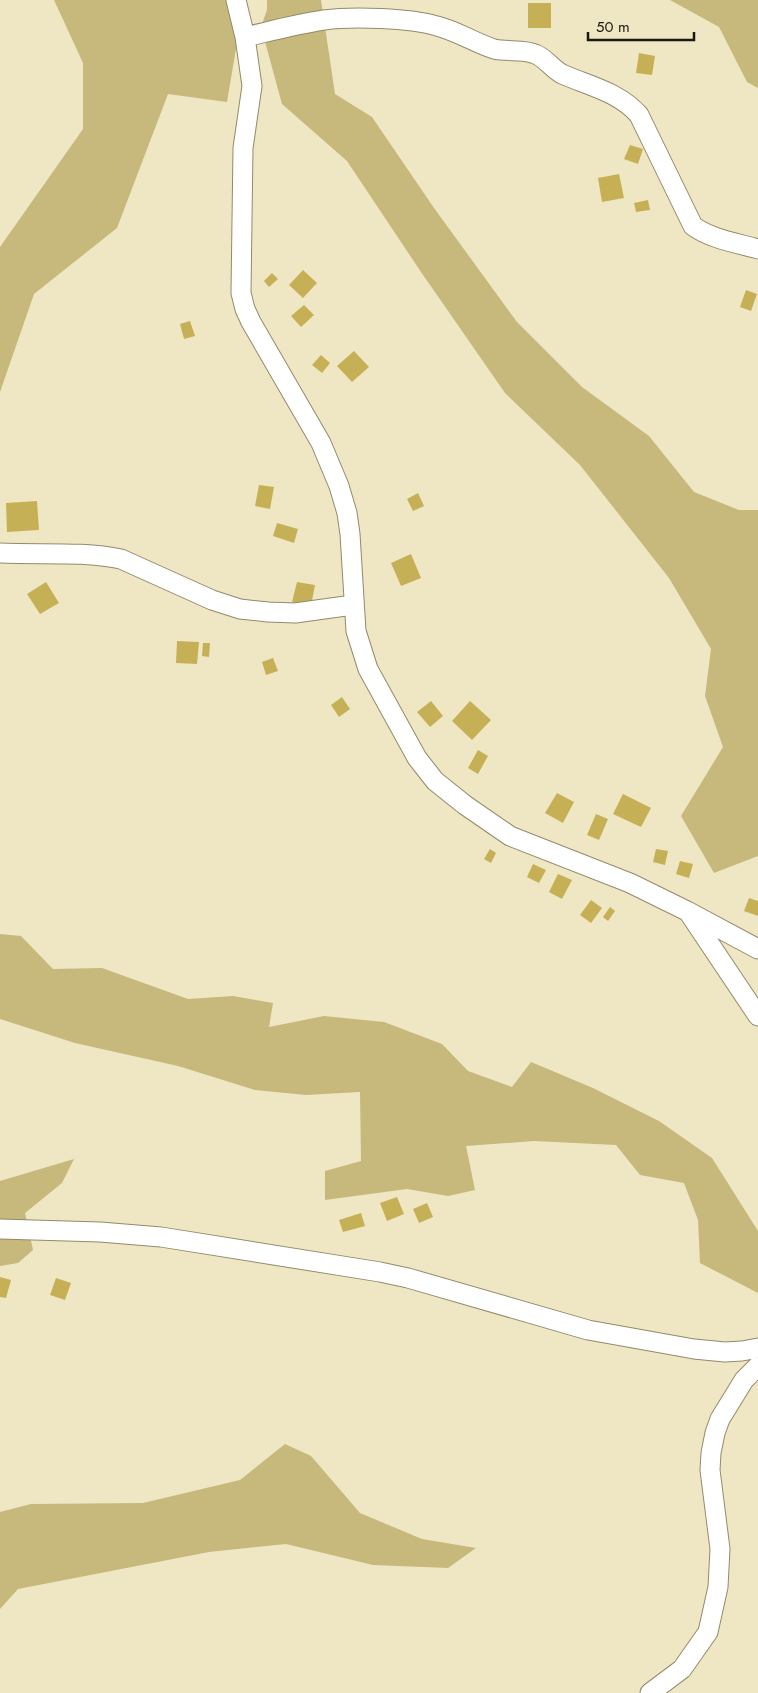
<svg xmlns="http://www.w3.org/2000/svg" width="758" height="1693" font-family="Jost,sans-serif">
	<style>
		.green { fill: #c7b87c }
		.building { fill: #c6b055 }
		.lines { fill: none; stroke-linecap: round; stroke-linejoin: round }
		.minor-casing { stroke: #928a6a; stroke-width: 21 }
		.minor { stroke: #fff; stroke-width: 19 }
	</style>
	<rect width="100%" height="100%" fill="#efe7c4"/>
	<path class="green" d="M 54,0 L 230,0 L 240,25 L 227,102 L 168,94 L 117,228 L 34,294 L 0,392 L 0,247 L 83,129 L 83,63 Z
		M 267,0 L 321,0 L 335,94 L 372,117 L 434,208 L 517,322 L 582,387 L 649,436 L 694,492 L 739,510 L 758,510 L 758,856 L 714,873 L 681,816 L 723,747 L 705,696 L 711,649 L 669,578 L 580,465 L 505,393 L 421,272 L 347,161 L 282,104 L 261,27 L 267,10 Z
		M 670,0 L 758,0 L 758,88 L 747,82 L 719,27 Z
		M 0,934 L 21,936 L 53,969 L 102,968 L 188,999 L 233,996 L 273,1003 L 269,1027 L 324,1016 L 384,1022 L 442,1044 L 468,1071 L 512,1087 L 531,1062 L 593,1088 L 659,1121 L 712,1158 L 758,1231 L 758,1293 L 700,1263 L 698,1220 L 684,1183 L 640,1175 L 616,1145 L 534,1141 L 466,1146 L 475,1190 L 448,1196 L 407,1189 L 325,1200 L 325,1171 L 361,1161 L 360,1092 L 306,1095 L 255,1090 L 178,1066 L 75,1043 L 0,1019 Z
		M 74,1159 L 62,1183 L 25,1213 L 33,1250 L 18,1263 L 0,1266 L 0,1181 Z
		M 285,1444 L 311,1456 L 360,1513 L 422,1539 L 476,1548 L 448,1568 L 373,1565 L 286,1544 L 209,1552 L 18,1589 L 0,1609 L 0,1512 L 31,1504 L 143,1503 L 240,1480 Z"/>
	<path class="building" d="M 528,3 L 551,3 L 551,28 L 528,28 Z
		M 639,53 L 655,56 L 652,75 L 636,73 Z
		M 630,145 L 643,149 L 638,164 L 624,159 Z
		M 619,174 L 624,198 L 602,202 L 598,178 Z
		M 648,200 L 650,210 L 636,212 L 634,203 Z
		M 303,270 L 317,283 L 303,298 L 289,285 Z
		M 272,273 L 278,279 L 269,287 L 264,281 Z
		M 746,290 L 757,294 L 751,311 L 740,307 Z
		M 304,305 L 314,315 L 301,327 L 291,316 Z
		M 190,321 L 195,336 L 184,339 L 180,324 Z
		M 354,351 L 369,367 L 352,382 L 337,366 Z
		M 321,355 L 330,363 L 322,373 L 312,365 Z
		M 259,485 L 274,487 L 270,509 L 255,506 Z
		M 418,493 L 424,506 L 413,511 L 407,499 Z
		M 37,501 L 39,530 L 7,532 L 6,503 Z
		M 277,523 L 298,529 L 294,543 L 273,536 Z
		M 411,554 L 421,578 L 401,586 L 391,563 Z
		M 46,582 L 59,603 L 40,614 L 27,594 Z
		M 297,582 L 315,585 L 311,606 L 292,602 Z
		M 177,641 L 199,642 L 197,664 L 176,663 Z
		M 203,643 L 210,643 L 209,657 L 202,656 Z
		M 273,658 L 278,671 L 266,675 L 262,662 Z
		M 342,697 L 350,709 L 339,717 L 331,705 Z
		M 431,701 L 443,716 L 430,727 L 417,712 Z
		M 470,701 L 491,720 L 472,740 L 452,721 Z
		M 478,750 L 488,756 L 478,774 L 468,768 Z
		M 557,793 L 574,802 L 563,823 L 545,813 Z
		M 623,794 L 651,808 L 641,827 L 613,814 Z
		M 596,814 L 608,819 L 599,840 L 587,835 Z
		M 490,849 L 496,853 L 491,863 L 484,859 Z
		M 656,849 L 668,851 L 665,865 L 653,862 Z
		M 680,861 L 693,864 L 689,878 L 676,874 Z
		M 533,864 L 546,870 L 539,883 L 527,877 Z
		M 558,874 L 572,880 L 562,899 L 549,892 Z
		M 749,898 L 758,901 L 758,916 L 744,911 Z
		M 591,900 L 602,908 L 591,923 L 580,915 Z
		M 610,907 L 615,911 L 608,921 L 603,917 Z
		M 397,1197 L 404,1214 L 387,1221 L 380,1203 Z
		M 427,1203 L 433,1217 L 419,1223 L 413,1209 Z
		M 361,1213 L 365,1226 L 343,1232 L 339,1220 Z
		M 0,1277 L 11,1280 L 6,1298 L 0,1297 Z
		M 56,1278 L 71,1283 L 65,1300 L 50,1295 Z"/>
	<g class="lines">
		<g class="minor-casing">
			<path id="minor" d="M 236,0 L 245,37 L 252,86 L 243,148 L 241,293 L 245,309 L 251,322 L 321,443 L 339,486 L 347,513 L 350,534 L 356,631 L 368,669 L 417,758 L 435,781 L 465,805 L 510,836 L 630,883 L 687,911 L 758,949
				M 245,37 C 271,31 297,24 324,20 C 352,16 410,18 437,26 C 457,31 475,43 494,49 C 507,52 525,49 535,54 C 546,58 552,69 562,74 C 589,86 619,92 639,115 L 693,226 C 711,239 737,243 758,249
				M 0,553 C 40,555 82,551 121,559 L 212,600 L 240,609 L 268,612 L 295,613 L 353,605
				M 689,913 L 758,1016
				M 0,1229 L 100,1232 L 161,1237 L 380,1272 L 408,1278 L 588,1330 L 694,1349 L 725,1352 L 742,1351 L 758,1348
				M 650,1693 L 682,1669 L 708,1632 L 718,1587 L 720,1549 L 710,1470 L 711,1453 L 715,1433 L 720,1419 L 744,1380 L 758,1366"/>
		</g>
		<use href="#minor" class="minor"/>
	</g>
	<path d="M588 32v8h106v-8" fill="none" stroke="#1b180c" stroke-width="2.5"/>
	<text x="596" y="32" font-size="15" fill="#1b180c" stroke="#efe7c4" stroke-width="4" paint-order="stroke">50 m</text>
</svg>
